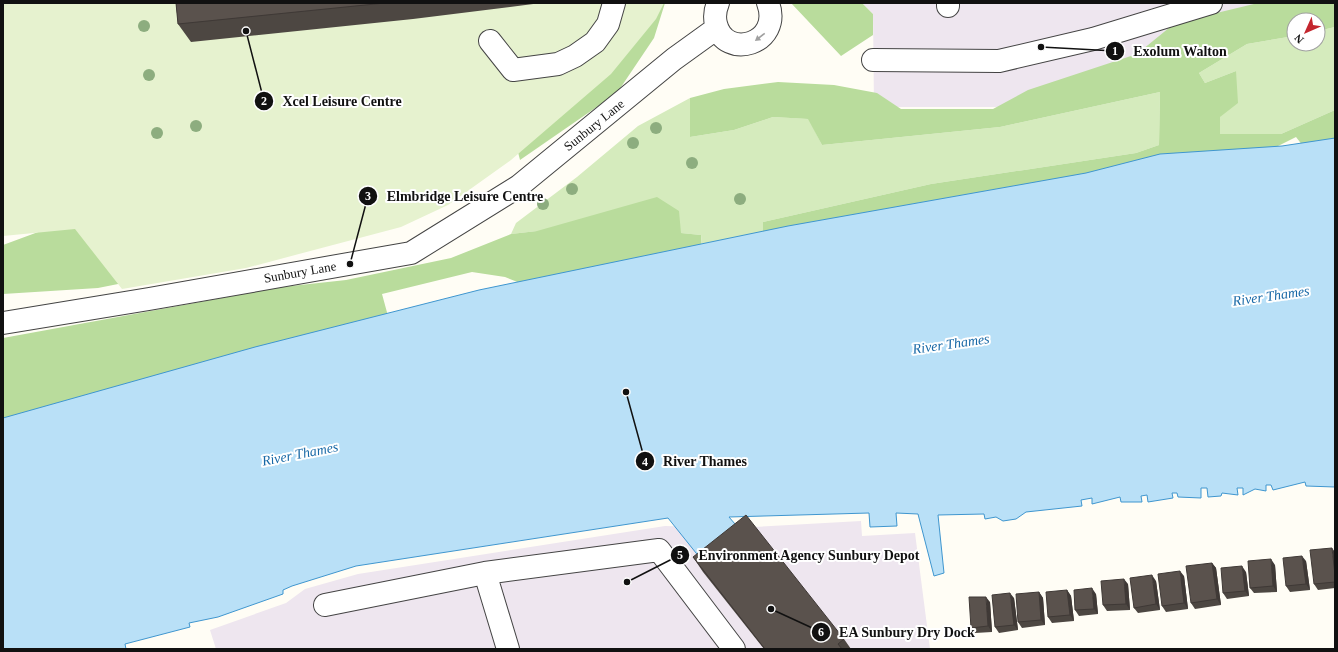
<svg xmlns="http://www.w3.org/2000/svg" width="1338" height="652" font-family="Georgia,serif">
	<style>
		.industrial { fill: #eee6ef }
		.green { fill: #d5ebbd }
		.forest { fill: #b9dc9c }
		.pitch { fill: #e6f2cf }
		.water { fill: #b9e0f7; stroke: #3f96cf }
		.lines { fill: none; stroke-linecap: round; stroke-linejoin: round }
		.minor-casing { stroke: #444; stroke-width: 24 }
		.minor { stroke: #fff; stroke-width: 22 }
		.tree { fill: #8dad7f }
		.wall { fill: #4d4742 }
		.shaded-wall { fill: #3f3936 }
		.building { fill: #5a524d; stroke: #3f3936 }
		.oneway { fill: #a0a0a0 }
		.labels { text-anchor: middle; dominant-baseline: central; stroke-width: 4; stroke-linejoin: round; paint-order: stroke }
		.street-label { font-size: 13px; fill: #111; stroke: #fff }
		.water-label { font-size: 14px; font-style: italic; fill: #1768a6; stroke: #fff }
		.leader { fill: none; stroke: #111; stroke-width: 1.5 }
		.callout-dot { fill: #111; stroke: #fff; stroke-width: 1.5 }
		.mark-label { font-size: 12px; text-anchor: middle; font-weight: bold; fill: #fff }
		.callout-label { font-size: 14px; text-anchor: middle; font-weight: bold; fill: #111; stroke: #fff; stroke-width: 4; stroke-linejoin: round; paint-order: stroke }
	</style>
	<rect width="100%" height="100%" fill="#fffdf5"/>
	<path class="industrial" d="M 862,3 L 1335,3 L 1335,10 L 1294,20 L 1002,107 L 874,107 L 873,14 Z
		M 861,521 L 862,536 L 915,533 L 930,649 L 216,649 L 210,630 L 286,603 L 305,589 L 358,574 L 665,526 L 735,528 Z"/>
	<path class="green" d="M 1335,27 L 1335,110 L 1281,134 L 1220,134 L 1220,117 L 1236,71 L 1205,83 L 1199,73 L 1247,44 L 1294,36 L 1294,44 L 1318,44 L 1318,31 Z
		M 1160,92 L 1159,145 L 1136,153 L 931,184 L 763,222 L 763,232 L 702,244 L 701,235 L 681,233 L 537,231 L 511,234 L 516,223 L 577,177 L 638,126 L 690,98 L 690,137 L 734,130 L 773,117 L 809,119 L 822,145 L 1000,127 Z"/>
	<path class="forest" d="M 623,3 L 665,3 L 654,38 L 617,93 L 520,160 L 507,109 Z
		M 791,3 L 862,3 L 873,14 L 873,35 L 841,56 Z
		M 1258,3 L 1335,3 L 1335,27 L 1318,31 L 1318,20 L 1294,20 L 1294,36 L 1247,44 L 1199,73 L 1205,83 L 1236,71 L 1238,103 L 1220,117 L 1220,134 L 1281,134 L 1335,110 L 1335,164 L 1317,164 L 1296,137 L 1268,151 L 778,255 L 763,232 L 763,222 L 931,184 L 1136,153 L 1159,145 L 1160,92 L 1000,127 L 822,145 L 808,119 L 773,117 L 734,130 L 690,137 L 690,98 L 724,89 L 778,82 L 834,85 L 877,93 L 901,109 L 993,109 L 1028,90 L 1137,54 L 1175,23 Z
		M 657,197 L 679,211 L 681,233 L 701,235 L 703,263 L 545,293 L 505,277 L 472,272 L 382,294 L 394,338 L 3,419 L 3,338 L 282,287 L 346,280 L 451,258 L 511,234 L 537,231 Z
		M 76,218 L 268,254 L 98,288 L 3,294 L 3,245 Z"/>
	<path class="pitch" d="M 3,3 L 664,3 L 656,19 L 611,74 L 511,160 L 448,205 L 401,227 L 246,268 L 122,289 L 75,229 L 3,236 Z"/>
	<path class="water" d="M 1335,138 L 1335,487 L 1306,486 L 1305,482 L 1273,490 L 1271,485 L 1266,485 L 1266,491 L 1255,489 L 1243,495 L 1243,488 L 1237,488 L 1238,495 L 1222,493 L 1221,496 L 1208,497 L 1207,488 L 1201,488 L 1201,498 L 1178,497 L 1177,493 L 1172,493 L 1173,498 L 1148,502 L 1147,495 L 1141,496 L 1142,502 L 1121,502 L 1120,497 L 1092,504 L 1092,498 L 1081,500 L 1082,506 L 1026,512 L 1016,519 L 1003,521 L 996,517 L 985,519 L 984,514 L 938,515 L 944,573 L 934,576 L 918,514 L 896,513 L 897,526 L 870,527 L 869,513 L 729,517 L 747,538 L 773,649 L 668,518 L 356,566 L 292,586 L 283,590 L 283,594 L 218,617 L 189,623 L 190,627 L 125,644 L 126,649 L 3,649 L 3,418 L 255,347 L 479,290 L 788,226 L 1086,173 L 1160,154 L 1282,146 Z"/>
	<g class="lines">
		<g class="minor-casing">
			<path id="minor" d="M 718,3 C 715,10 714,16 716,24 C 725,61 783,44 768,3
				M 948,3 L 948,6
				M 490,41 L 513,70 L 558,64 L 575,56 L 595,42 L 608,24 L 614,3
				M 873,60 L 999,61 L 1093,39 L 1211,3
				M 3,323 L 149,299 L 411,253 L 519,186 L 674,59 L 717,28
				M 485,573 L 508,649
				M 325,605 L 485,573 L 659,550 L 734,649"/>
		</g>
		<use href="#minor" class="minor"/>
	</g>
	<g class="tree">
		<circle cx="144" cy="26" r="6"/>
		<circle cx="149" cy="75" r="6"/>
		<circle cx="196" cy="126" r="6"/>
		<circle cx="656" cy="128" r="6"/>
		<circle cx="157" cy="133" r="6"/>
		<circle cx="633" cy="143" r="6"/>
		<circle cx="692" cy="163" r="6"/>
		<circle cx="572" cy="189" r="6"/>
		<circle cx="740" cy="199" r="6"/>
		<circle cx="543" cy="204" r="6"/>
	</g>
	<path class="wall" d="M 176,3 L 541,3 L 413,19 L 191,42 L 178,24 Z
		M 1335,552 L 1335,588 L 1318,590 L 1314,584 Z
		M 693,557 L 844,639 L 851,649 L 764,649 L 703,572 Z
		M 1306,561 L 1310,590 L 1290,592 L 1286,586 Z
		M 1212,563 L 1216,568 L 1221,605 L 1195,609 L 1191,603 Z
		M 1275,565 L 1277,592 L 1254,593 L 1250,588 Z
		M 1246,572 L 1249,596 L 1227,599 L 1223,593 Z
		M 1184,576 L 1188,609 L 1166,612 L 1162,606 Z
		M 1156,581 L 1160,610 L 1138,613 L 1134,608 Z
		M 1128,584 L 1130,610 L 1107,611 L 1103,605 Z
		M 1067,590 L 1071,596 L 1074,621 L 1052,623 L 1048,617 Z
		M 1039,592 L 1043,598 L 1045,625 L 1022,628 L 1018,622 Z
		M 1096,594 L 1098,614 L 1079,616 L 1075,610 Z
		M 1014,598 L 1018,630 L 999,633 L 995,627 Z
		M 990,602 L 992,632 L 975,633 L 971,628 Z"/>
	<path class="shaded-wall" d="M 1332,548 L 1335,552 L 1335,575 Z
		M 1302,556 L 1306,561 L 1310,590 L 1306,584 Z
		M 1271,559 L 1275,565 L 1277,592 L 1273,586 Z
		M 1212,563 L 1216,568 L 1221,605 L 1217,599 Z
		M 1242,566 L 1246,572 L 1249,596 L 1245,591 Z
		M 1180,571 L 1184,576 L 1188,609 L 1184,603 Z
		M 1152,575 L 1156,581 L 1160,610 L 1156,604 Z
		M 1124,579 L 1128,584 L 1130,610 L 1126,604 Z
		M 1092,588 L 1096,594 L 1098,614 L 1094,609 Z
		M 1067,590 L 1071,596 L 1074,621 L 1070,615 Z
		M 1039,592 L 1043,598 L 1045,625 L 1041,620 Z
		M 1010,593 L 1014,598 L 1018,630 L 1014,625 Z
		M 986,597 L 990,602 L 992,632 L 988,626 Z"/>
	<path class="building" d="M 176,3 L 385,3 L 178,24 Z
		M 746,515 L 844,639 L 838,644 L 842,649 L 765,649 L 693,557 Z
		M 1332,548 L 1335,575 L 1335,582 L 1314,584 L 1310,550 Z
		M 1302,556 L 1306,584 L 1286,586 L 1283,558 Z
		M 1271,559 L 1273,586 L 1250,588 L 1248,561 Z
		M 1212,563 L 1217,599 L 1191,603 L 1186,566 Z
		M 1242,566 L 1245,591 L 1223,593 L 1221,568 Z
		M 1180,571 L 1184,603 L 1162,606 L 1158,574 Z
		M 1152,575 L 1156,604 L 1134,608 L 1130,578 Z
		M 1124,579 L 1126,604 L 1103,605 L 1101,581 Z
		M 1092,588 L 1094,609 L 1075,610 L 1074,590 Z
		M 1067,590 L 1070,615 L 1048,617 L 1046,592 Z
		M 1039,592 L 1041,620 L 1018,622 L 1016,594 Z
		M 1010,593 L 1014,625 L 995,627 L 992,595 Z
		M 969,597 L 986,597 L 988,626 L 971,628 Z"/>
	<defs><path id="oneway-solid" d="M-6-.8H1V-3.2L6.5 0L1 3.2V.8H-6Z"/></defs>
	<use class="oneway" href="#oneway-solid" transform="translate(760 37) rotate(142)"/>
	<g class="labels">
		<g class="street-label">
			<text transform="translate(594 125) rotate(-39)">Sunbury Lane</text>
			<text transform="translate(300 272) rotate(-10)">Sunbury Lane</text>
		</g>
		<g class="water-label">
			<text transform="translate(1271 296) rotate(-8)">River Thames</text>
			<text transform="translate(951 344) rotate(-8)">River Thames</text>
			<text transform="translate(300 454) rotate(-11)">River Thames</text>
		</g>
	</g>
	<path class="leader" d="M1041 47L1115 51M246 31L264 101M350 264L368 196M626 392L645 461M627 582L680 555M771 609L821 632"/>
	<g class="callout-dot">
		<circle cx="1041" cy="47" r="4"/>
		<circle cx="246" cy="31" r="4"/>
		<circle cx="350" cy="264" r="4"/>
		<circle cx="626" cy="392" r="4"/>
		<circle cx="627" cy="582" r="4"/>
		<circle cx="771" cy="609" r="4"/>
		<circle cx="1115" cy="51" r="10"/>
		<circle cx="264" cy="101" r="10"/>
		<circle cx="368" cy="196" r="10"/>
		<circle cx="645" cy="461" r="10"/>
		<circle cx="680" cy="555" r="10"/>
		<circle cx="821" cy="632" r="10"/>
	</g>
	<g class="mark-label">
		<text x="1115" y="55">1</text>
		<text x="264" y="105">2</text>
		<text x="368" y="200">3</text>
		<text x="645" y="466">4</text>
		<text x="680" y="559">5</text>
		<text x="821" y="636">6</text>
	</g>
	<g class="callout-label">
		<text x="1180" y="56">Exolum Walton</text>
		<text x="342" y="106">Xcel Leisure Centre</text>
		<text x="465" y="201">Elmbridge Leisure Centre</text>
		<text x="705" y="466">River Thames</text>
		<text x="809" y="560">Environment Agency Sunbury Depot</text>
		<text x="907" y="637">EA Sunbury Dry Dock</text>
	</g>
	<rect width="1338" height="652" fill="none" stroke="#111111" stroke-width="8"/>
	<g transform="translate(1306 32) rotate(225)"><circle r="19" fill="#ffffff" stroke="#a0a0a0"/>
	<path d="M0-3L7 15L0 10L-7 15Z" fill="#c4262e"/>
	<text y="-6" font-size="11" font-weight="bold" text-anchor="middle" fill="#111111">N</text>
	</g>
</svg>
